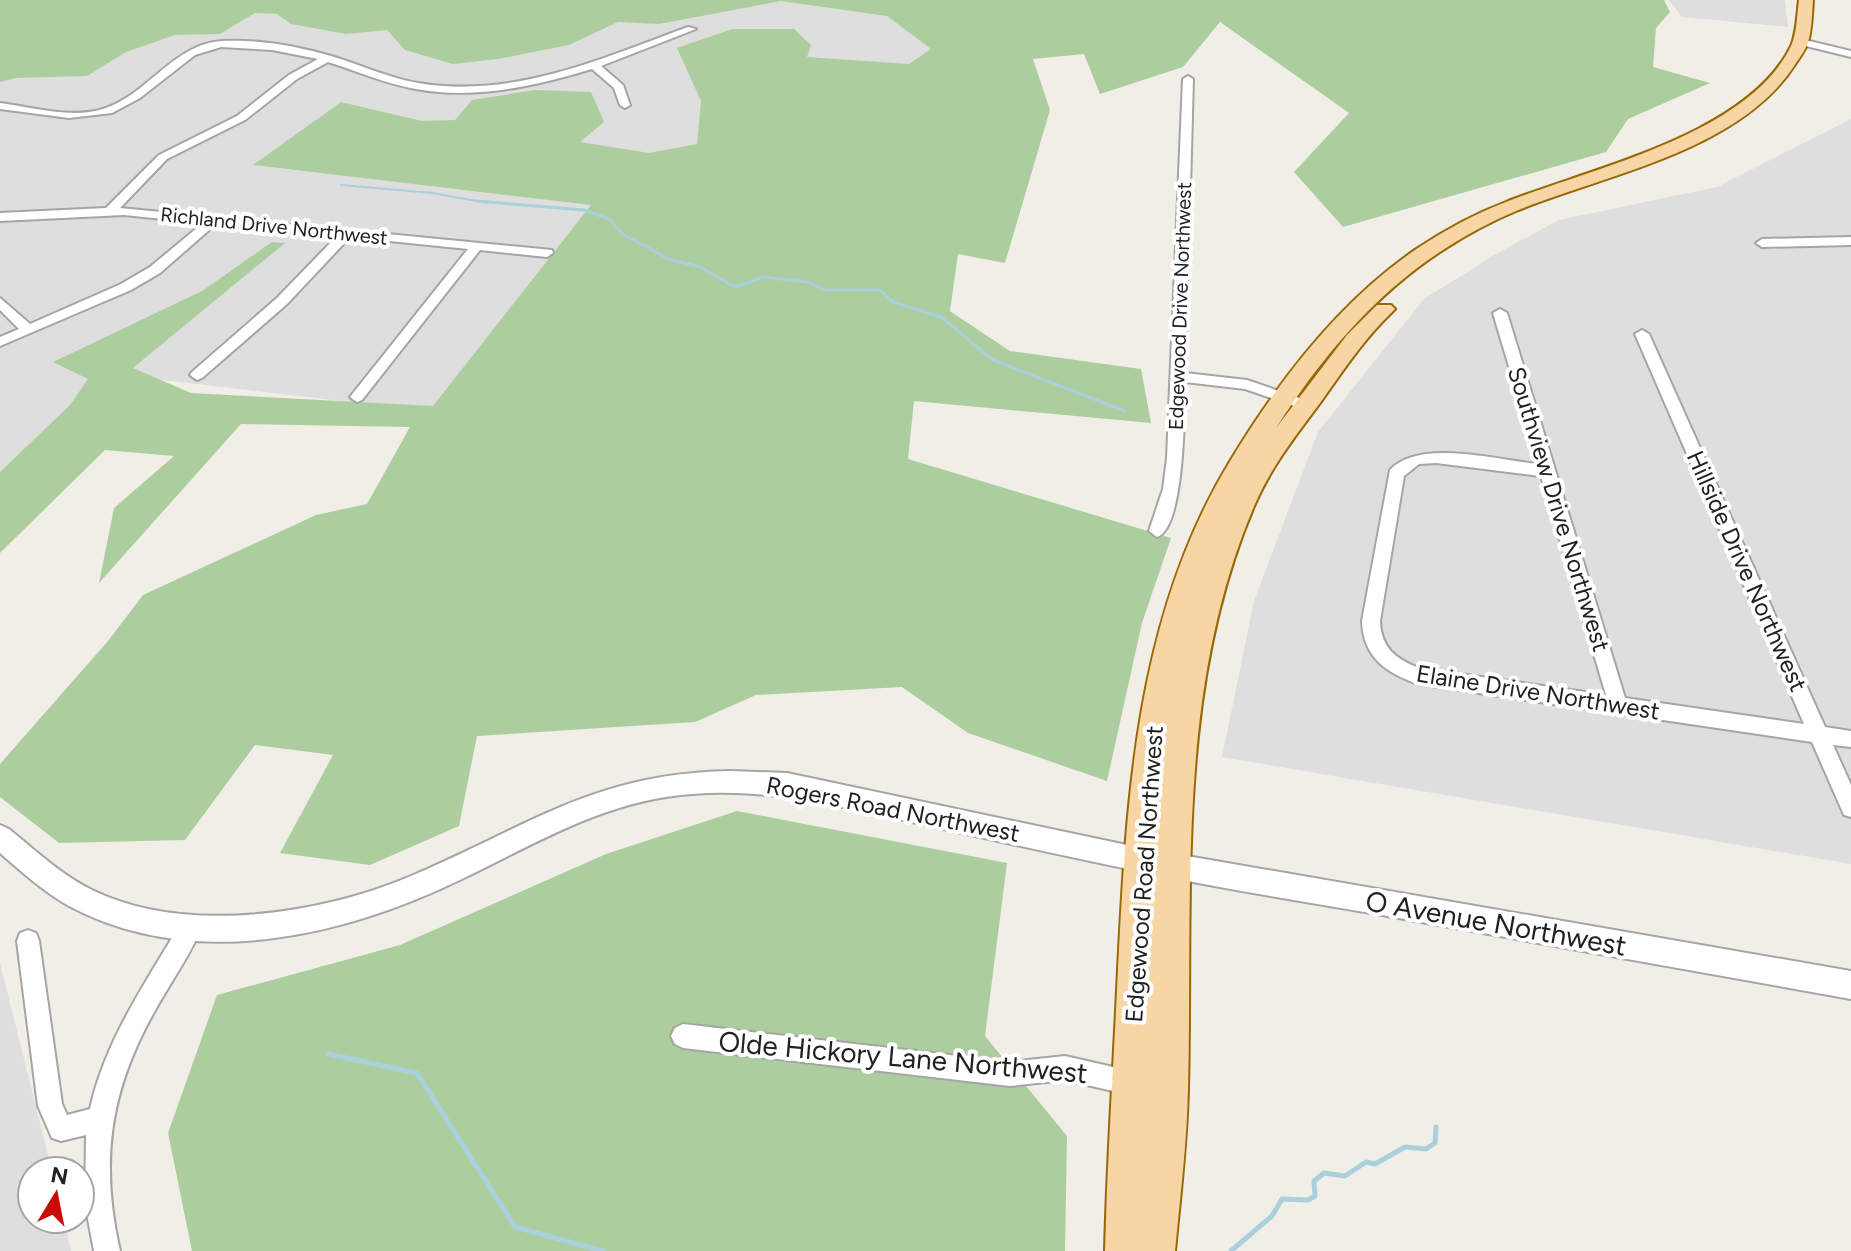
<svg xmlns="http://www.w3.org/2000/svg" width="1851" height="1251" font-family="Figtree,sans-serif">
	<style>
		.residential { fill: #dfdede }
		.forest { fill: #acce9f }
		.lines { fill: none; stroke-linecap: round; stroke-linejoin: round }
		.stream-far2 { stroke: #aad0dc; stroke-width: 2 }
		.stream-far1 { stroke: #aad0dc; stroke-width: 3 }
		.stream { stroke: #aad0dc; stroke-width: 5 }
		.minor-casing { stroke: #a5a5a5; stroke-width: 4 }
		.tertiary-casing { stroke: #a5a5a5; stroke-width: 4 }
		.primary-casing { stroke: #976906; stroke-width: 4 }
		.minor { fill: #fff; fill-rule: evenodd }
		.tertiary { fill: #fff; fill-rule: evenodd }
		.primary { fill: #f8d5a5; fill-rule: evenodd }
		.labels { text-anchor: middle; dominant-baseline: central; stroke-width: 8; stroke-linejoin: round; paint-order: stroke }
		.far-street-label { font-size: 20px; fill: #212121; stroke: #fff }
		.street-label { font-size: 24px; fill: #212121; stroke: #fff }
		.near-street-label { font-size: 28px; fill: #212121; stroke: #fff }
	</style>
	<rect width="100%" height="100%" fill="#f1eee8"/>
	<path class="residential" d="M 195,0 L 964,0 L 872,241 L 443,413 L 113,374 L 0,486 L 0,64 Z
		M 1669,0 L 1785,0 L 1788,27 L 1682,17 Z
		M 1851,119 L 1851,864 L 1222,757 L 1254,601 L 1318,432 L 1424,299 L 1496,254 L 1559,220 L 1717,187 Z
		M 0,963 L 52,1171 L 32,1171 L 32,1219 L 64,1219 L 71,1251 L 0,1251 Z"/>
	<path class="forest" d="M 0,0 L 1664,0 L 1670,12 L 1656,28 L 1653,67 L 1710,83 L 1628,119 L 1606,152 L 1343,227 L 1294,172 L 1349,113 L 1220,22 L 1183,67 L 1100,94 L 1084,54 L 1033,59 L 1050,110 L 1005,263 L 958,254 L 950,311 L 1010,351 L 1141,369 L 1151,423 L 914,401 L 908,459 L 1171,538 L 1142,623 L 1107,781 L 968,733 L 902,687 L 756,695 L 695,722 L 477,736 L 459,826 L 370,865 L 280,853 L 333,755 L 255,745 L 185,840 L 59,843 L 0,797 L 0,764 L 108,641 L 143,595 L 316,515 L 367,504 L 410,427 L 241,424 L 99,583 L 114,508 L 174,456 L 105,450 L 0,553 L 0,472 L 70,405 L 88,379 L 53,362 L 202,291 L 272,242 L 285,243 L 133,368 L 191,393 L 433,406 L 591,205 L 253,165 L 341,102 L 422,121 L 455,120 L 472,100 L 535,90 L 591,92 L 604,122 L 580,142 L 649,153 L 697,144 L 701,101 L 677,48 L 732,29 L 794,29 L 811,45 L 807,57 L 909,64 L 931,49 L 887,16 L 781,1 L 659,24 L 618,22 L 569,45 L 498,59 L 453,64 L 405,50 L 387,30 L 346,34 L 291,24 L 277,14 L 255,13 L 220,34 L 175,35 L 126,52 L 87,76 L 16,78 L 0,82 Z
		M 737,811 L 1007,863 L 985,1036 L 1067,1136 L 1065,1251 L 192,1251 L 168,1133 L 217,995 L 400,945 L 606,854 Z"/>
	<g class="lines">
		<path class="stream-far2" d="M 341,185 L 432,193 L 488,203"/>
		<path class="stream-far1" d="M 476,201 L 584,210 L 609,219 L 624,235 L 669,259 L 700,267 L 735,287 L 763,277 L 807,282 L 825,290 L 880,290 L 893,302 L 941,317 L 993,360 L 1125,411"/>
		<path class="stream" d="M 328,1054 L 417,1073 L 515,1227 L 603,1251
			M 1231,1251 L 1272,1216 L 1282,1199 L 1308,1200 L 1315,1196 L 1314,1181 L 1324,1173 L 1345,1176 L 1366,1162 L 1375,1164 L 1405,1147 L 1426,1149 L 1435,1143 L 1436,1127"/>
		<g class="minor-casing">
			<path id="minor" d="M 688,27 L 696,29 L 601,66 L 623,85 L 630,105 L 625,108 L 620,105 L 614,88 L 592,69 C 535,86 476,100 416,89 C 386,84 357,71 328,62 L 297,79 L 245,120 L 167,159 L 120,208 L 552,250 L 553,253 L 547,257 L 480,250 L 362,400 L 357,402 L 350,397 L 468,249 L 350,237 L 287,304 L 202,378 L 197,380 L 190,375 L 192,372 L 277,298 L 337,236 L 216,224 L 160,273 L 131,290 L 0,346 L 0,337 L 19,329 L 0,310 L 0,298 L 30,324 L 121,284 L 150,267 L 203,223 L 124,215 L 0,221 L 0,213 L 106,208 L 159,155 L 237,116 L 289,75 L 318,59 L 272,50 L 221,47 L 195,55 L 140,98 L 112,113 L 69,118 L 0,109 L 0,103 C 32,107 71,119 103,109 C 148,95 173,44 222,41 C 258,39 297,46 331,56 C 359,64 388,78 418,83 C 512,99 601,59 688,27 Z
				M 1801,39 L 1851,51 L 1851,57 L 1798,44 L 1796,42 Z
				M 1188,76 L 1193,79 L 1185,373 L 1247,380 L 1311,402 L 1313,405 L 1306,410 L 1245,389 L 1185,382 C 1184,409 1185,528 1157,537 L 1149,531 L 1163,489 L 1167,458 L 1183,79 Z
				M 1851,237 L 1851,245 L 1762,247 L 1756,243 L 1762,239 Z
				M 1500,309 L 1507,313 L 1625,698 L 1804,724 L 1635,334 L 1642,330 L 1649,334 L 1825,727 L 1851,731 L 1851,747 L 1833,745 L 1851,785 L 1851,817 L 1844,815 L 1812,742 L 1418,684 C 1386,673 1363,657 1362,621 L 1390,470 C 1419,438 1498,460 1538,464 L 1493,313 ZM 1436,463 L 1541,476 L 1606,695 L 1419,668 C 1395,659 1381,647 1380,621 L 1404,476 L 1419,464 Z
				M 190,918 L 198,921 L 201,929 C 188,959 168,986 153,1014 C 109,1093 100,1164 120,1251 L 94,1251 L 85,1203 L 86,1135 L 61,1141 L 52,1138 L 38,1106 L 17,941 L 20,933 L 28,930 L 36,933 L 39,941 L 62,1104 L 67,1115 L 90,1109 C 105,1040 147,981 182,921 Z
				M 683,1024 L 1010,1062 L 1065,1056 L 1135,1072 L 1144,1075 L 1147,1084 L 1144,1093 L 1135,1096 L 1065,1080 L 1010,1086 L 683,1048 L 675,1044 L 671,1036 L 675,1028 Z"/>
		</g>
		<g class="tertiary-casing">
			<path id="tertiary" d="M 730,771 L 787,773 L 1141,848 L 1851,971 L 1851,999 C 1693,971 1534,942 1376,914 C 1296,900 1217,888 1138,871 C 1059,855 981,837 902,820 C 832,805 765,788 692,794 C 608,800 542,840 468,876 C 347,936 195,973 69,906 C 44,892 22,872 0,853 L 0,825 L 9,829 C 35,850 61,875 92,890 C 184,935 320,915 411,876 C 529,826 595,773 730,771 Z"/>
		</g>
		<g class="primary-casing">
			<path id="primary" d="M 1799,0 L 1813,0 C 1812,13 1812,29 1808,42 C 1806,49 1800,57 1796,63 C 1741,151 1606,174 1516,211 C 1492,221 1468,234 1446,248 C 1375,293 1321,358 1276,428 L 1347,335 L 1377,305 L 1391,305 L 1395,309 L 1391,313 C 1363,340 1342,372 1320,403 C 1296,435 1271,467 1255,504 C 1175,689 1193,892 1188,1088 C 1187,1143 1180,1197 1175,1251 L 1105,1251 C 1107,1164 1113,1077 1117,990 C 1126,810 1133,622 1229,463 C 1277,383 1338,303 1415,250 C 1443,231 1474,214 1506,202 C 1591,168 1748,135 1791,46 C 1797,33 1797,14 1799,0 Z"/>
		</g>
		<use href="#minor" class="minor"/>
		<use href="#tertiary" class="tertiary"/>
		<use href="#primary" class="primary"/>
	</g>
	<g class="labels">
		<g class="far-street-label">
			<text transform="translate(274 226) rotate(6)">Richland Drive Northwest</text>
			<text transform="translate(1180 306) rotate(-88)">Edgewood Drive Northwest</text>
		</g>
		<g class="street-label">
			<text transform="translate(1559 509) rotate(73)">Southview Drive Northwest</text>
			<text transform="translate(1747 571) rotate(66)">Hillside Drive Northwest</text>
			<text transform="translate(1538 692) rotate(9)">Elaine Drive Northwest</text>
			<text transform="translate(893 809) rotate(11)">Rogers Road Northwest</text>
			<text transform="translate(1144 874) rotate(-86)">Edgewood Road Northwest</text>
		</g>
		<g class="near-street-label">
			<text transform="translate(1496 923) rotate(10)">O Avenue Northwest</text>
			<text transform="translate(903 1057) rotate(5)">Olde Hickory Lane Northwest</text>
		</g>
	</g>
	<g transform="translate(56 1195) rotate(10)"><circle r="38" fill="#ffffff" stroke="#a6a6a6" stroke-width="2"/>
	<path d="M0-6L14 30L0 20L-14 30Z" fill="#c90b08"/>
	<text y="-12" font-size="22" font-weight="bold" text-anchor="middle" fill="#212121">N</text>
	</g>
</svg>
